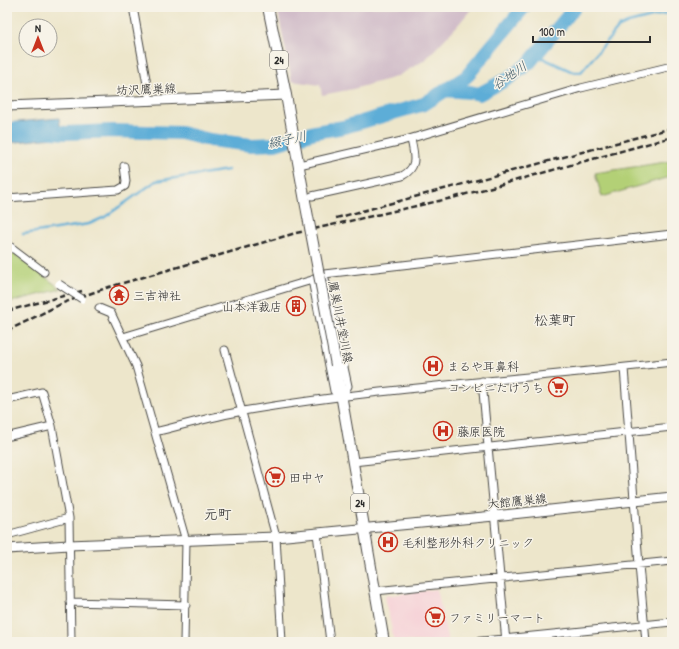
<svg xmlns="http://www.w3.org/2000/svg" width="679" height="649" font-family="'Patrick Hand','Klee One',sans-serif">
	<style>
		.built { fill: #f6cfd6 }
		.industrial { fill: #d1bdc9 }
		.green { fill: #b3d076; stroke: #6f7e50 }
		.water { fill: #5dadd7; stroke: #446c81 }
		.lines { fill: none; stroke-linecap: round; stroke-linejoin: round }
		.stream { stroke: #5dadd7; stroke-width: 2.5 }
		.river { stroke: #5dadd7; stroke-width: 14 }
		.street-casing { stroke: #484743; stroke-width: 9 }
		.secondary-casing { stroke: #484743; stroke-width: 11 }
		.primary-casing { stroke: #484743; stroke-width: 12 }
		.street { stroke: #fff; stroke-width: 7 }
		.secondary { stroke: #fff; stroke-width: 9 }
		.primary { stroke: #fff; stroke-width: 10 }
		.rail { stroke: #2b2b2b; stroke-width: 2.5; stroke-dasharray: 6 3; stroke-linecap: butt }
		.street-bridge-casing { stroke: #484743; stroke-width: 9; stroke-linecap: butt }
		.primary-bridge-casing { stroke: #484743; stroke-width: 12; stroke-linecap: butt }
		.street-bridge { stroke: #fff; stroke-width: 7 }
		.primary-bridge { stroke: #fff; stroke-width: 10 }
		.labels { text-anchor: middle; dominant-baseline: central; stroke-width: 3; stroke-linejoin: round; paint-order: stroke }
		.shield { fill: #f7f3e8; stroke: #686764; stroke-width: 1 }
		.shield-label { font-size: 11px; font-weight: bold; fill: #2b2b2b }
		.street-label { font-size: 12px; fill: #2b2b2b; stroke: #f7f3e8 }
		.poi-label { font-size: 12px; fill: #2b2b2b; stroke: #f7f3e8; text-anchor: start }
		.water-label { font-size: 13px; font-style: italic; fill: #3c5867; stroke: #f7f3e8 }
		.quarter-label { font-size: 14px; fill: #2b2b2b; stroke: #f7f3e8 }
	</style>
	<rect width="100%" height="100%" fill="#f7f3e8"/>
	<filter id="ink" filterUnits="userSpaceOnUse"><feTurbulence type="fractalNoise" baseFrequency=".025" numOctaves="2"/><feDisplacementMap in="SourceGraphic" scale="8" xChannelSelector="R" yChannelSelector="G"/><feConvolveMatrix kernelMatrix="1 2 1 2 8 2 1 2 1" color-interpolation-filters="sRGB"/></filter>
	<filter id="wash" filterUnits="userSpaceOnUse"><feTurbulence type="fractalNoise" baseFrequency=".012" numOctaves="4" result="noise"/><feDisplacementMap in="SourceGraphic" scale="16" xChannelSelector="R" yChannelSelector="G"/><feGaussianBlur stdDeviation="0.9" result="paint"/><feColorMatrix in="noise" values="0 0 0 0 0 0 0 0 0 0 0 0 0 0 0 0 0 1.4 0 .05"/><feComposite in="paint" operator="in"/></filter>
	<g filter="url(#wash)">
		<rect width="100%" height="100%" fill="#ede6cb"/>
		<path class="built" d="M 437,589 L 448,642 L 394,641 L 385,596 Z"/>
		<path class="industrial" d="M 277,7 L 473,7 L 457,26 L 425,60 L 396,77 L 353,89 L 322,95 L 320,85 L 292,81 Z"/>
		<path class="green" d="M 672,161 L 672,187 L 669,177 L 602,197 L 595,173 Z
			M 7,248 L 61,289 L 7,303 Z"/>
		<path class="water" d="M 59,118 L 62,137 L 7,143 L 7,123 Z"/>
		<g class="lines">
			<path class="stream" d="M 536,55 L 573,72 L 581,72 L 619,27 L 628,23 L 672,12
				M 23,234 L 89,224 L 105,217 L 156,181 L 228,170"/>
			<path class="river" d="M 444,90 L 470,92 L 479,94 L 509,78 L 529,63 L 575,7
				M 7,130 L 14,129 L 66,133 L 111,131 L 181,133 L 210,140 L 252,145 L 275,144 L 315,132 L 344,127 L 424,104 L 466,77 L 524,7"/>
		</g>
	</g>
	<g filter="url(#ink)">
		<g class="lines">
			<g class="street-casing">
				<path id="street" d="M 133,7 L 150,101
					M 299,165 L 402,141 L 581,88 L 672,66
					M 312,196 L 402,176 C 419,167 414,155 411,139
					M 7,198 L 118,190 L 125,186 L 126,181 L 124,166
					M 7,244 L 44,272
					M 324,274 L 348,386 L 342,397
					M 312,280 L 334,391 L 342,397
					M 99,308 L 111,313 L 136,366 L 186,541 L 184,642
					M 123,337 L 312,280 L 324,274 L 672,234
					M 225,350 L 276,537 L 282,642
					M 624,368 L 639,565 L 646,642
					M 482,381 L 506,642
					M 7,400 L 42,392 L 52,426 L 69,518 L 71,642
					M 155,432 C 184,425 214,416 243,411 C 385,387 529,379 672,362
					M 10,436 L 52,426
					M 353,462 L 672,427
					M 317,533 L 330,642
					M 7,535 L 69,518
					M 375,591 L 672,561
					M 70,602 L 186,605
					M 472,642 L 672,622"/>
			</g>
			<g class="secondary-casing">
				<path id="secondary" d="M 7,106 L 286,95
					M 7,549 L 69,545 L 276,537 L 494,516 L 672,497"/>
			</g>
			<g class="primary-casing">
				<path id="primary" d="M 268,7 L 286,95 L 305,201
					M 336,365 L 384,642"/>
			</g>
			<use href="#street" class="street"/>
			<use href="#secondary" class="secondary"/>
			<use href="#primary" class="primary"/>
			<path class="rail" d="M 336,218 L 672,128
				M 7,311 L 82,291
				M 7,331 L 63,303 L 109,287 L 296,233 L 452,198 L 672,137"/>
			<g class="street-bridge-casing">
				<path id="street-bridge" d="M 59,284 L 82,299"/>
			</g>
			<g class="primary-bridge-casing">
				<path id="primary-bridge" d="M 305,201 L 336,365"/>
			</g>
			<use href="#street-bridge" class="street-bridge"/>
			<use href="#primary-bridge" class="primary-bridge"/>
		</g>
	</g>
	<defs>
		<g id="temple-ring" transform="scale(1)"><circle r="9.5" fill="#f7f3e8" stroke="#c8321e" stroke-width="1.5"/><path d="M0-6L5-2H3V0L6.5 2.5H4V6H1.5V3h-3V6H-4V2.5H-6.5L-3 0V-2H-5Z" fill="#c8321e"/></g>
		<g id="building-ring" transform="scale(1)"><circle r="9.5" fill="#f7f3e8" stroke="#c8321e" stroke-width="1.5"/><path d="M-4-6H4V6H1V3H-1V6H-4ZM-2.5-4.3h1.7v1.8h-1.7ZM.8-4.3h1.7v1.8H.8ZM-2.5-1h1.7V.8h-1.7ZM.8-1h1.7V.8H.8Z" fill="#c8321e"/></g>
		<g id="hospital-ring" transform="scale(1)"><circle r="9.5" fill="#f7f3e8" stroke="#c8321e" stroke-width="1.5"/><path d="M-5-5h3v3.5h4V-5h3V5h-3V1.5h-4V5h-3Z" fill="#c8321e"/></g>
		<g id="supermarket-ring" transform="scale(1)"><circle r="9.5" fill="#f7f3e8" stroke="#c8321e" stroke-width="1.5"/><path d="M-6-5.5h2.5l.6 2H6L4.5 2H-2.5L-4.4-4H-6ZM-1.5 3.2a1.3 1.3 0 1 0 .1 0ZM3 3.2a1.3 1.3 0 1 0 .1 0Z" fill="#c8321e"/></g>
	</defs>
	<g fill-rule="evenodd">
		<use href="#temple-ring" x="119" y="295"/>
		<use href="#building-ring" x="296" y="306"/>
		<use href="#hospital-ring" x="433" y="366"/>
		<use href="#supermarket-ring" x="558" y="387"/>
		<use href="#hospital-ring" x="443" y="431"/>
		<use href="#supermarket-ring" x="275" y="477"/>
		<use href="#hospital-ring" x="388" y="542"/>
		<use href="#supermarket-ring" x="435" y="617"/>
	</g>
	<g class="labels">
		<g class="shield">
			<rect x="270" y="51" width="18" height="18" rx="3"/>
			<rect x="351" y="494" width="18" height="18" rx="3"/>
		</g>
		<g class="shield-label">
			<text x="279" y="60">24</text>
			<text x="360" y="503">24</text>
		</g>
		<g class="street-label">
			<text transform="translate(146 89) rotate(-2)">坊沢鷹巣線</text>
			<text transform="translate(341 322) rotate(79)">鷹巣川井堂川線</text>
			<text transform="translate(517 501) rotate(-6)">大館鷹巣線</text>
		</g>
		<g class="poi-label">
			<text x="133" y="295">三吉神社</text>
			<text x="282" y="306" text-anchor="end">山本洋裁店</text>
			<text x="447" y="366">まるや耳鼻科</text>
			<text x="544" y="387" text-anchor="end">コンビニたけうち</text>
			<text x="457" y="431">藤原医院</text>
			<text x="289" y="477">田中ヤ</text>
			<text x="402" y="542">毛利整形外科クリニック</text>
			<text x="449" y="617">ファミリーマート</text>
		</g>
		<g class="water-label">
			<text transform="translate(509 75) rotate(-34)">谷地川</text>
			<text transform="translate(287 139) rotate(-12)">綴子川</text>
		</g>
		<g class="quarter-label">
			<text x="555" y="319">松葉町</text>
			<text x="218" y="513">元町</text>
		</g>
	</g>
	<rect width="679" height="649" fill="none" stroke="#f7f3e8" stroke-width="24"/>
	<g transform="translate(38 38)"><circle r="19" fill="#f7f3e8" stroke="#a5a39c"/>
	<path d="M0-3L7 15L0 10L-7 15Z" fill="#c8321e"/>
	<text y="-6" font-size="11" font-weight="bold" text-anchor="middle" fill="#2b2b2b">N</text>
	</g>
	<path d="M533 36v6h117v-6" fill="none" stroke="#2b2b2b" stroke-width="2"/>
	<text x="539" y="36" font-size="12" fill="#2b2b2b" stroke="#f7f3e8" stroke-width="3" paint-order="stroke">100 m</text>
</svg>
